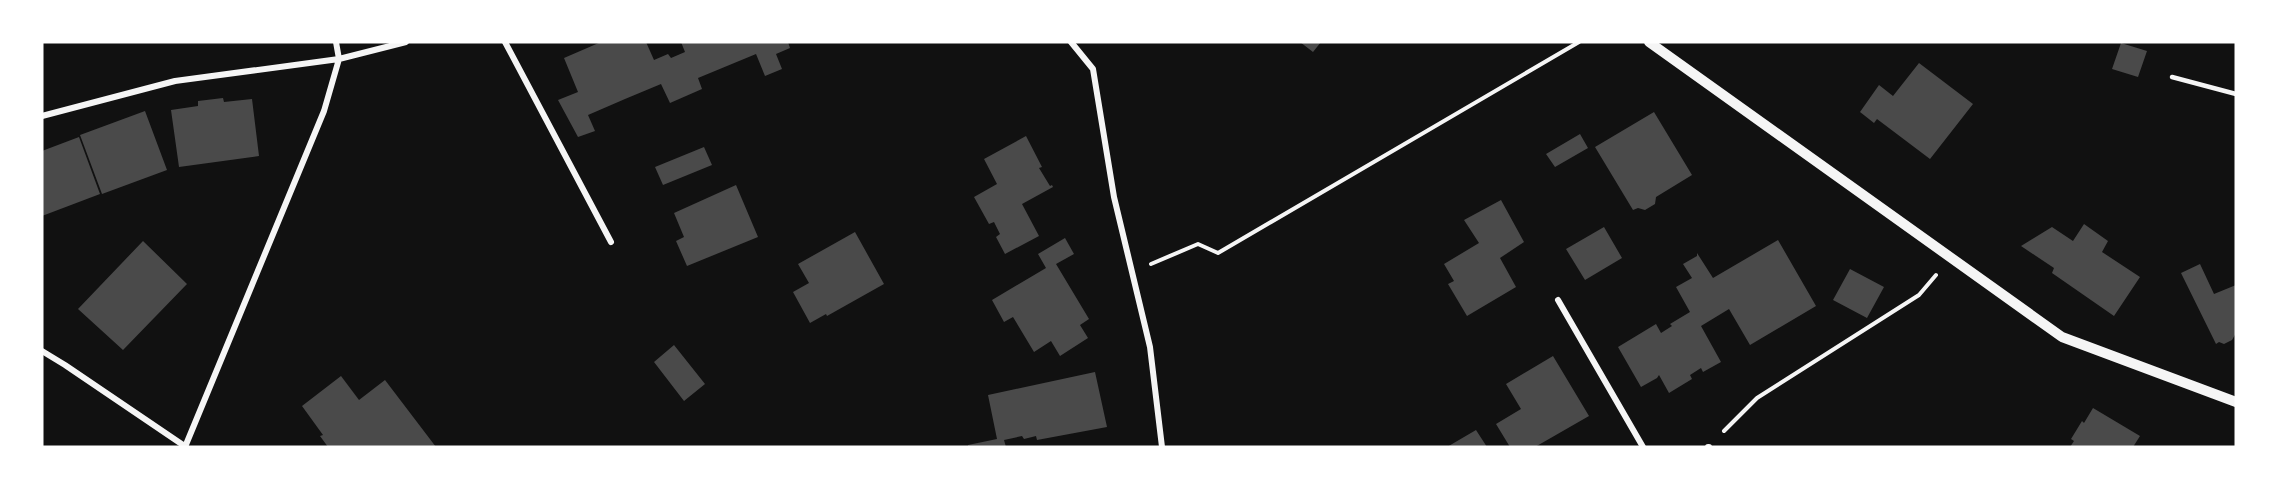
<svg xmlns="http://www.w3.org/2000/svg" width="2278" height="489" font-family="Ubuntu,sans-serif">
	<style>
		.building { fill: #4a4a4a }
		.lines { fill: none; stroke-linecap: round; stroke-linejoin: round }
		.path { stroke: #f5f5f5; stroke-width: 4 }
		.service { stroke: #f5f5f5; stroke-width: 4.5 }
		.minor { stroke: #f5f5f5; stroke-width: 6 }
		.tertiary { stroke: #f5f5f5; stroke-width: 10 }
	</style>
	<rect width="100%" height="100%" fill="#111"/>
	<path class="building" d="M 601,42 L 646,42 L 654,60 L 668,54 L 671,58 L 685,52 L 681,42 L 788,42 L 790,48 L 776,54 L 782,69 L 765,76 L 756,54 L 698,78 L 702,89 L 670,103 L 661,84 L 625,99 L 588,115 L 595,131 L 578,137 L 558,100 L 578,92 L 564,58 Z
		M 1300,42 L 1321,42 L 1313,52 Z
		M 2121,43 L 2147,51 L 2138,77 L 2112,69 Z
		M 1919,63 L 1973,104 L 1930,159 L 1877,119 L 1874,123 L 1860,112 L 1879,85 L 1893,96 Z
		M 223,98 L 224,102 L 252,99 L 259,156 L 179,167 L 171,110 L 198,106 L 198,101 Z
		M 145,111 L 167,170 L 102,194 L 80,135 Z
		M 1654,112 L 1692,175 L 1656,197 L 1655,204 L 1645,210 L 1638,208 L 1633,210 L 1595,147 Z
		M 1580,134 L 1588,148 L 1555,167 L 1546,154 Z
		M 1026,136 L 1042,167 L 1039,168 L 1050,186 L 1052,185 L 1053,187 L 1022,204 L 1039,236 L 1005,254 L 996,237 L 1000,234 L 994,222 L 989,224 L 974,197 L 997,184 L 984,159 Z
		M 79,137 L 100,194 L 42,216 L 42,151 Z
		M 704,147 L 712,165 L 663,185 L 655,167 Z
		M 736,185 L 758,237 L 687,266 L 676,241 L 684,237 L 674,213 Z
		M 1501,200 L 1524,242 L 1500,258 L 1516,287 L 1467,316 L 1448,284 L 1454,281 L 1444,264 L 1479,243 L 1464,220 Z
		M 2084,224 L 2108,241 L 2102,252 L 2140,277 L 2114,316 L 2052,273 L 2054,268 L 2021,246 L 2052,227 L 2073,241 Z
		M 1604,227 L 1622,258 L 1585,280 L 1566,249 Z
		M 855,232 L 884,284 L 827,316 L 826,314 L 810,323 L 793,292 L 809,283 L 798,264 Z
		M 1065,238 L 1074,254 L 1056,264 L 1089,319 L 1080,325 L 1088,338 L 1060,356 L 1051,341 L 1034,352 L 1013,317 L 1004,322 L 992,300 L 1046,268 L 1038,254 Z
		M 1778,240 L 1816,306 L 1750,345 L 1729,309 L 1701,326 L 1721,362 L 1703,372 L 1701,368 L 1690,375 L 1692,379 L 1669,393 L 1659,375 L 1657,378 L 1641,387 L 1618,347 L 1656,324 L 1661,333 L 1672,326 L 1670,324 L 1690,312 L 1676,287 L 1692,278 L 1683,264 L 1697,256 L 1697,253 L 1713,278 Z
		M 143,241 L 187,284 L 123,350 L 78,309 Z
		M 2200,264 L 2214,294 L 2236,285 L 2236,333 L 2232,340 L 2224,344 L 2219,342 L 2216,344 L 2181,273 Z
		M 1850,269 L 1884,287 L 1867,318 L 1833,300 Z
		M 674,345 L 705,384 L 684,401 L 654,362 Z
		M 1553,356 L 1589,416 L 1535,447 L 1510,447 L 1496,424 L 1521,409 L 1506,384 Z
		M 1095,372 L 1107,427 L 1037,440 L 1036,436 L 1024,439 L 1022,436 L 1004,440 L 1006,447 L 968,447 L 968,445 L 997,439 L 988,395 Z
		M 341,376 L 359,400 L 385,380 L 436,447 L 328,447 L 320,436 L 323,435 L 302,406 Z
		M 2093,408 L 2140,436 L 2133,447 L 2070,447 L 2074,441 L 2071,439 L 2082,421 L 2084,423 Z
		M 1476,430 L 1487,447 L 1447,447 Z"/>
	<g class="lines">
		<path class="path" d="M 1151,264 L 1198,244 L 1218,253 L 1579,42
			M 1724,431 L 1757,398 L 1919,295 L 1936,275"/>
		<path class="service" d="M 2172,77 L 2236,94"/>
		<path class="minor" d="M 505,42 L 611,242
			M 1071,42 L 1093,69 L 1114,197 L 1150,347 L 1162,447
			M 42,116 L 175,81 L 339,59 L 406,42
			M 1558,300 L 1643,447
			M 42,351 L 65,365 L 186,447
			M 185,447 L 324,111 L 339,59 L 336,42
			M 1708,447 L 1709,447"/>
		<path class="tertiary" d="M 1649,42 L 2062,337 L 2236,402"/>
	</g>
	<rect width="2278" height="489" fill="none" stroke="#ffffff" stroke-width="87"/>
</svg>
